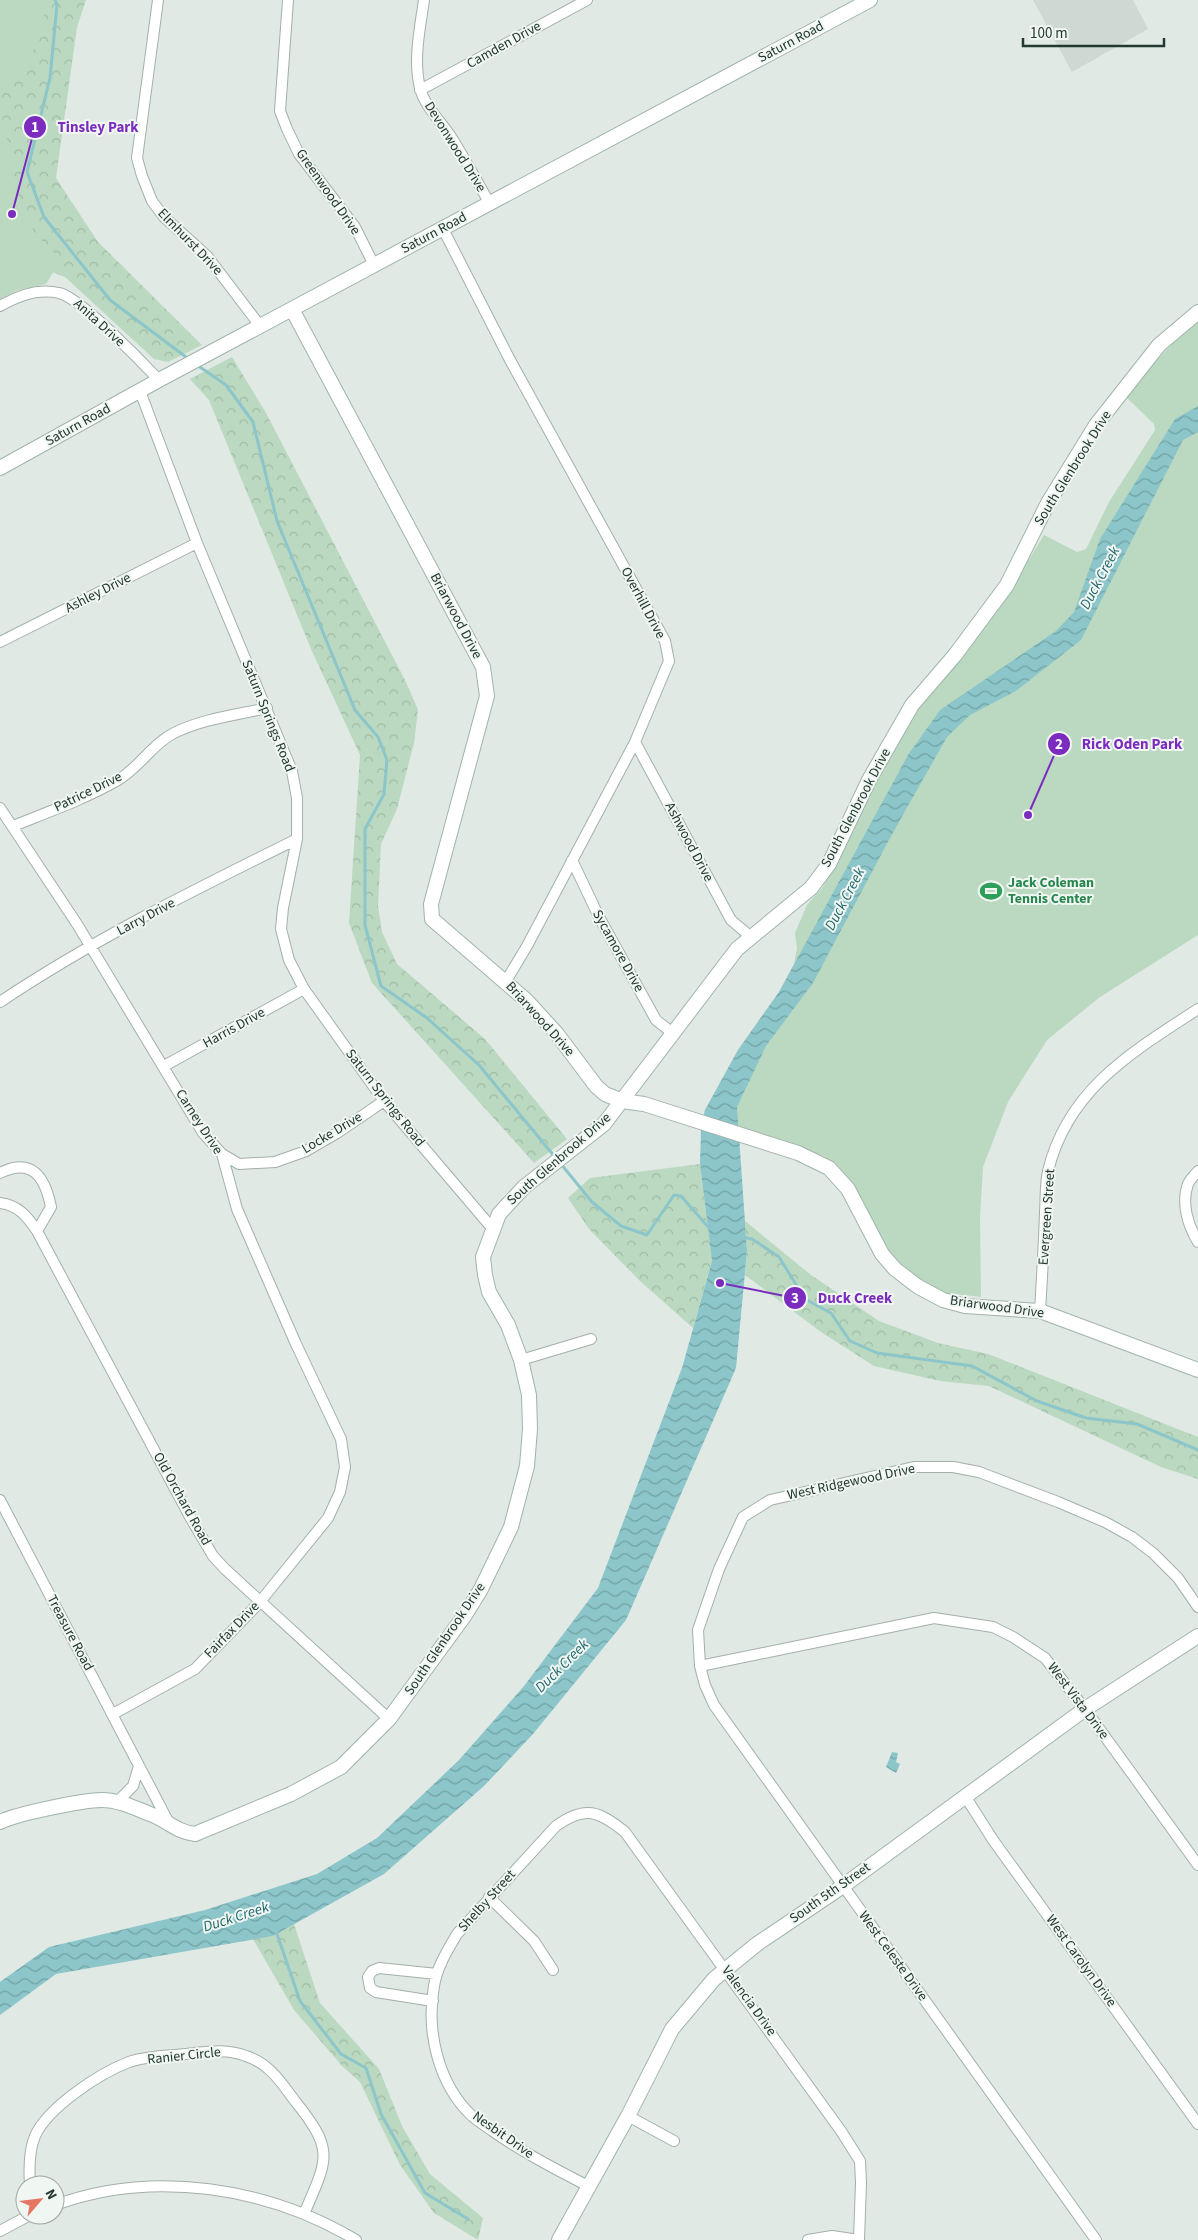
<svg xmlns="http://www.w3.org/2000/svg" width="1198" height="2240" font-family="'Source Sans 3',sans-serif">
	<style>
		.built { fill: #ced9d3 }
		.forest { fill: url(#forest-crowns) }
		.park { fill: #bad9c0 }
		.water { fill: url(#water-waves) }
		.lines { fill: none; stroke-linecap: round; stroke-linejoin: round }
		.stream { stroke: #8cc6ca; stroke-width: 3 }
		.street-casing { stroke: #a3b0aa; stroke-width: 12 }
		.secondary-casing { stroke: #a0b4ab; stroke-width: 16 }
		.street { stroke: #fff; stroke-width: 10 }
		.secondary { stroke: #fff; stroke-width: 14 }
		.labels { text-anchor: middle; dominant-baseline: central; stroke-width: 4; stroke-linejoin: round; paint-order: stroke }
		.street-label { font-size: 14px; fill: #223830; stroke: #f0f6f2 }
		.leisure-label { font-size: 14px; font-weight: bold; fill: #27864d; stroke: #f0f6f2; text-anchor: start }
		.water-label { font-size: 15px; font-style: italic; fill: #23686e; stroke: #f0f6f2 }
		.leader { fill: none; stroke: #7b2cbf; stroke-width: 2 }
		.callout-dot { fill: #7b2cbf; stroke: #f0f6f2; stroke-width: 2 }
		.mark-label { font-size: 15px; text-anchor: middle; font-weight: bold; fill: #fff }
		.callout-label { font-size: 15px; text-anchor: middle; font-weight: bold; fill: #7b2cbf; stroke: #f0f6f2; stroke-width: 4; stroke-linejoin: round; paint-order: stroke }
	</style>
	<defs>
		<pattern id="forest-crowns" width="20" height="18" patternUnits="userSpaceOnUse" patternTransform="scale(1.25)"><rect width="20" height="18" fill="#bad9c0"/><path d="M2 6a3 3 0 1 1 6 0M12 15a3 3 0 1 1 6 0" fill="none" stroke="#a0bba5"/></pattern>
		<pattern id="water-waves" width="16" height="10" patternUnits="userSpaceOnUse" patternTransform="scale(1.25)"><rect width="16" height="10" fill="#8cc6ca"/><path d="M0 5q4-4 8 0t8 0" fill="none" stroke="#72a2a4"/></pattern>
	</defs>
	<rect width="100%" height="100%" fill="#e0e9e4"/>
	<path class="built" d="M 1033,0 L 1133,0 L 1148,29 L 1072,72 Z"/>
	<path class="forest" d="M 0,0 L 86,0 L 77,27 L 56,178 L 98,242 L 202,345 L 168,362 L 154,359 L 65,277 L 45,269 L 0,216 Z
		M 232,357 L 266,413 L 406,682 L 418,710 L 414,743 L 397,809 L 381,844 L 378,906 L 382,932 L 397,964 L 485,1039 L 567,1139 L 534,1163 L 372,983 L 349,923 L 360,755 L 311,649 L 209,400 L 190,379 Z
		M 700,1164 L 712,1261 L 693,1328 L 640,1281 L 589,1229 L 568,1198 L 590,1178 Z
		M 745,1221 L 811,1275 L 879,1321 L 938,1343 L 988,1354 L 1198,1437 L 1198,1479 L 1161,1467 L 989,1386 L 940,1381 L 874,1366 L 821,1332 L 745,1275 L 747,1251 Z
		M 294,1924 L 320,2003 L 379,2069 L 402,2126 L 430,2174 L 483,2218 L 478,2240 L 434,2213 L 400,2165 L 360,2082 L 342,2066 L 294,2010 L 253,1939 L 273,1936 Z"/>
	<path class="park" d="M 0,0 L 43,0 L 45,13 L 27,74 L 8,82 L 0,101 Z
		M 0,110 L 12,158 L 15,193 L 35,234 L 61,259 L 46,284 L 18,290 L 0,299 Z
		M 1198,320 L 1198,935 L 1100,997 L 1047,1040 L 1008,1102 L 983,1167 L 980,1217 L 981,1297 L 946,1293 L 917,1279 L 891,1254 L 846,1176 L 824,1156 L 704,1114 L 705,1110 L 738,1050 L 779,992 L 794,964 L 797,948 L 795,933 L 807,905 L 822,888 L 840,855 L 876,776 L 913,715 L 997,611 L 1044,535 L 1077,552 L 1086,549 L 1109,502 L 1155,430 L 1154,424 L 1125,396 L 1178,337 Z"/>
	<path class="water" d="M 1198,406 L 1198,432 L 1183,440 L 1081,640 L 1016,691 L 970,715 L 947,737 L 891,836 L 813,983 L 766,1046 L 737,1107 L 747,1251 L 736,1368 L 626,1620 L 533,1734 L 484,1786 L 384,1874 L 273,1936 L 56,1974 L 0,2015 L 0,1982 L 49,1947 L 205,1910 L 317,1874 L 377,1838 L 459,1760 L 524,1686 L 598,1588 L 682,1368 L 712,1261 L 700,1164 L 701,1130 L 705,1110 L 738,1050 L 779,992 L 908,755 L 940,710 L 1056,631 L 1074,612 L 1100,539 L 1175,419 Z
		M 892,1752 L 898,1753 L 896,1762 L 900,1764 L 896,1773 L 886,1767 Z"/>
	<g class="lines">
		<path class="stream" d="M 55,0 L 57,5 L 50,78 L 27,172 L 44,217 L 110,300 L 190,360
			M 197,365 L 226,385 L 253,422 L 277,521 L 355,710 L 378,737 L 387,760 L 384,794 L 365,829 L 365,925 L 381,986 L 427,1018 L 479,1065 L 555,1157
			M 561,1164 L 592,1202 L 621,1226 L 647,1235 L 674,1195 L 681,1196 L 710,1229
			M 742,1237 L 752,1239 L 779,1257 L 805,1299 L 831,1313 L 850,1341 L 877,1353 L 972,1366 L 1037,1401 L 1086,1418 L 1137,1424 L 1198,1450
			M 276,1931 L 300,2001 L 341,2054 L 366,2068 L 381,2114 L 425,2193 L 468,2219"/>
		<g class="street-casing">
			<path id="street" d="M 158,0 L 137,158 L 142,176 L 152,201 L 164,217 L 207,256 L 261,327
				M 288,0 L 280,111 L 287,129 L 299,154 L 355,227 L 374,265
				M 424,0 C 420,28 413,60 420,88 C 425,108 443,123 453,140 C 466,161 478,183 490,204
				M 420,90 L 587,0
				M 443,229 L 510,360 L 665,641 L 669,661 L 635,742 L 527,946 L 506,981
				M 0,306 C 17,296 39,288 59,293 C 78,296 143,363 159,380
				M 140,391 L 197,543 L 292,771 L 297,798 L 297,839 L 283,908 L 281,929 L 289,960 L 304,989 L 384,1101 L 492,1228
				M 0,642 L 197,543
				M 635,742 L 731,920 L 751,937
				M 0,808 L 77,924 L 203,1133 L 222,1154 L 237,1209 L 296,1344 L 341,1439 L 345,1467 L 340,1492 L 328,1518 L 259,1603 L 195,1669 L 113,1714
				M 13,826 C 48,812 85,799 118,780 C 140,767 152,744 174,733 C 202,719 236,715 267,708
				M 572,860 L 599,917 L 656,1020 L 674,1034
				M 0,1002 C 94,939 196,889 297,839
				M 164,1066 L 304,989
				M 222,1154 L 239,1164 L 275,1162 L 306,1151 L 337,1133 L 384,1101
				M 1198,1171 C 1195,1175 1190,1179 1188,1184 C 1181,1203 1188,1226 1198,1242
				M 0,1173 C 32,1157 45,1177 51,1207 L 37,1231
				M 0,1203 C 18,1205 27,1216 37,1231 L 190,1517 L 213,1556 L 225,1569 L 389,1719
				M 1040,1311 C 1042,1278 1044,1245 1045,1212 C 1046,1199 1045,1184 1048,1171 C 1068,1089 1132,1052 1198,1009
				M 521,1360 L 591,1339
				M 0,1500 L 170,1825
				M 700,1666 L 934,1618 L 993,1627 L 1013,1637 L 1045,1658 L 1085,1709 L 1198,1865
				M 965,1796 L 993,1840 L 1198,2124
				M 116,1803 L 133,1786 L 139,1766
				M 489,1897 L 534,1941 L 553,1970
				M 433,2001 L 376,1992 L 370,1988 L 368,1977 L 372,1971 L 379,1968 L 437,1974
				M 628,2116 L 674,2141
				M 30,2185 C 29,2170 29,2150 35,2136 C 48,2107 100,2073 129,2062 C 146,2056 167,2056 186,2054 C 206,2052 226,2048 246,2056 C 270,2064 280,2081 295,2101 C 335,2151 328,2158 304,2214
				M 590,2187 C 557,2170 524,2153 494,2132 C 487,2127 479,2122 472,2116 C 438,2084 426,2031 434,1986 C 437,1967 447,1951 457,1934 L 556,1826 C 585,1805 599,1811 625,1832 L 841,2131 L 860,2161 L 861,2183 L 859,2240
				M 55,2205 C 153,2169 267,2187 356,2240
				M 0,2231 L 30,2215
				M 808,2240 L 832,2236 L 859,2240
				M 1096,2240 L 714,1705 L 705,1685 L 700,1666 L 698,1630 L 719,1569 L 743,1517 L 770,1500 L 914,1467 L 953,1467 L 979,1472 L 1058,1502 L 1105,1522 L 1132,1537 L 1153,1553 L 1178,1578 L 1198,1607"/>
		</g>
		<g class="secondary-casing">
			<path id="secondary" d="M 293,311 L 483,667 L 487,696 L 431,904 L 432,919 L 526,1000 L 557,1034 L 596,1086 L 605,1094 L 622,1101 L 644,1104 L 798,1153 L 829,1168 L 848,1189 L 882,1254 L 895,1269 L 917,1286 L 943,1300 L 965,1306 L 1040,1311 L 1198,1370
				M 0,468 L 159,380 L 870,0
				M 0,1822 C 16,1814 83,1800 102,1800 C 118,1800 135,1808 150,1814 C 167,1820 176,1832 195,1834 L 291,1794 L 341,1767 L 389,1719 L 465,1615 L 481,1589 L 511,1527 L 527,1466 L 530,1429 L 529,1395 L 521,1360 L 508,1325 L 489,1292 L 485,1275 L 483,1257 L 499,1214 L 524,1187 L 604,1124 L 737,949 L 811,888 L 829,864 L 869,780 L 912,705 L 955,655 L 1007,585 L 1048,503 L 1096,425 L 1159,345 L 1198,312
				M 559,2240 L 628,2116 L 672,2029 L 714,1979 L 757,1944 L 843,1886 L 1085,1709 L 1198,1636"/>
		</g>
		<use href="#street" class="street"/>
		<use href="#secondary" class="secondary"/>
	</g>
	<defs>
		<g id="stadium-bare" transform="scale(1.725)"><path d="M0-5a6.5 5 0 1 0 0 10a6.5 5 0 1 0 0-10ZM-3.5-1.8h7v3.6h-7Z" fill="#2e9e5b" stroke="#f0f6f2" stroke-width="2.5" paint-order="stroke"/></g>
	</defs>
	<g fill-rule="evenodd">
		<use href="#stadium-bare" x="991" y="891"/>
	</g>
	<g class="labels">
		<g class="street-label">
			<text transform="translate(791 42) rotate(-28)">Saturn Road</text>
			<text transform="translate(504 45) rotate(-29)">Camden Drive</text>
			<text transform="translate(455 147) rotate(58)">Devonwood Drive</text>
			<text transform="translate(328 192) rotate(55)">Greenwood Drive</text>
			<text transform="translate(434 233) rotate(-28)">Saturn Road</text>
			<text transform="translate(190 242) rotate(46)">Elmhurst Drive</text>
			<text transform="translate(99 323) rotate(42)">Anita Drive</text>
			<text transform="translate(78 425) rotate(-29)">Saturn Road</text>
			<text transform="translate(1073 468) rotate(-58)">South Glenbrook Drive</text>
			<text transform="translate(98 593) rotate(-27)">Ashley Drive</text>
			<text transform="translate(643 603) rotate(62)">Overhill Drive</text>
			<text transform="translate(456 616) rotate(62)">Briarwood Drive</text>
			<text transform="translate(268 716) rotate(68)">Saturn Springs Road</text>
			<text transform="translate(88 792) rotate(-26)">Patrice Drive</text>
			<text transform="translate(856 808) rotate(-62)">South Glenbrook Drive</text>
			<text transform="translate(689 842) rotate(62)">Ashwood Drive</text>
			<text transform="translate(146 917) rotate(-28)">Larry Drive</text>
			<text transform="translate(618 951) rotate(61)">Sycamore Drive</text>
			<text transform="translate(540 1019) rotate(48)">Briarwood Drive</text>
			<text transform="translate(234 1028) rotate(-29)">Harris Drive</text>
			<text transform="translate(385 1098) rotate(52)">Saturn Springs Road</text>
			<text transform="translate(199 1122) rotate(57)">Carney Drive</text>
			<text transform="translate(332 1133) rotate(-31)">Locke Drive</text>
			<text transform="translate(559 1159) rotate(-41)">South Glenbrook Drive</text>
			<text transform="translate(1047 1217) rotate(-86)">Evergreen Street</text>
			<text transform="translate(997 1307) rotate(8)">Briarwood Drive</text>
			<text transform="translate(851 1482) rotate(-12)">West Ridgewood Drive</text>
			<text transform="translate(182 1499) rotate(61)">Old Orchard Road</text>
			<text transform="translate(232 1630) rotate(-46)">Fairfax Drive</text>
			<text transform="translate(70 1633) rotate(62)">Treasure Road</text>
			<text transform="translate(445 1639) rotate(-56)">South Glenbrook Drive</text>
			<text transform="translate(1078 1701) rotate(53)">West Vista Drive</text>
			<text transform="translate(830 1893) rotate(-35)">South 5th Street</text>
			<text transform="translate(487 1901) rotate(-48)">Shelby Street</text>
			<text transform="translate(893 1956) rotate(54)">West Celeste Drive</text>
			<text transform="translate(1081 1961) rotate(54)">West Carolyn Drive</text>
			<text transform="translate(749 2001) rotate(54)">Valencia Drive</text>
			<text transform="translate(184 2056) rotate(-6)">Ranier Circle</text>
			<text transform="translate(503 2135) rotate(35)">Nesbit Drive</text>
		</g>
		<g class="leisure-label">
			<text x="1008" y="883">Jack Coleman<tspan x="1008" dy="16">Tennis Center</tspan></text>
		</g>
		<g class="water-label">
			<text transform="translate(1100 578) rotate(-62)">Duck Creek</text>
			<text transform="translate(845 899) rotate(-62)">Duck Creek</text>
			<text transform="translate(562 1666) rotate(-45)">Duck Creek</text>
			<text transform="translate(236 1917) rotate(-18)">Duck Creek</text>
		</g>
	</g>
	<path class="leader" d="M12 214L35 127M1028 815L1059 744M720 1283L795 1298"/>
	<g class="callout-dot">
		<circle cx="12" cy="214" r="5"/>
		<circle cx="1028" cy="815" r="5"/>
		<circle cx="720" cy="1283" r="5"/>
		<circle cx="35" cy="127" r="12"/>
		<circle cx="1059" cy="744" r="12"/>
		<circle cx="795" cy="1298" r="12"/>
	</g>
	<g class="mark-label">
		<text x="35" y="132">1</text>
		<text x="1059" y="749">2</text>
		<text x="795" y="1303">3</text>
	</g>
	<g class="callout-label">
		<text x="98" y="132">Tinsley Park</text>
		<text x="1132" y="749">Rick Oden Park</text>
		<text x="855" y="1303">Duck Creek</text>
	</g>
	<g transform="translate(40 2200) rotate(62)"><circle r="24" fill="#f0f6f2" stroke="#9eaaa4"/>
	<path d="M0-4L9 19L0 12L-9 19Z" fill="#e47663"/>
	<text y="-8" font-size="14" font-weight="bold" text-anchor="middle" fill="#223830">N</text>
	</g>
	<path d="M1023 38v8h141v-8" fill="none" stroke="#223830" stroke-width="2.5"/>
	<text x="1030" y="38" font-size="15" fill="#223830" stroke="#f0f6f2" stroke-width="4" paint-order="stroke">100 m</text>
</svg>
